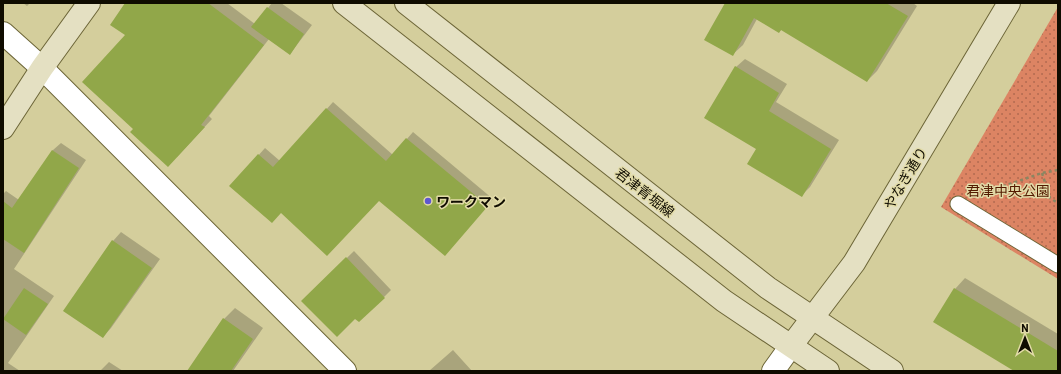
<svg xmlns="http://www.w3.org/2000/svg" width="1061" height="374" font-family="Barlow,'Noto Sans JP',sans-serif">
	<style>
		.grass { fill: url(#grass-dots) }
		.shadow { fill: #0003 }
		.building { fill: #91a749 }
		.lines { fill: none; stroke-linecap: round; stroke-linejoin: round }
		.lane-casing { stroke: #6c6537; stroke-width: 17 }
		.street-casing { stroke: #6c6537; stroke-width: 24 }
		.secondary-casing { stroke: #6c6537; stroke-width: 24 }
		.path { stroke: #8b8662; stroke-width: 2.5; stroke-dasharray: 3 3; stroke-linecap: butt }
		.lane { stroke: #fff; stroke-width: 15 }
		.street { stroke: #fff; stroke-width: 22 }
		.secondary { stroke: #e4e0c2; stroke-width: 22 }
		.poi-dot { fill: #5e57d0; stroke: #e2dba8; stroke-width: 1.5 }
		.labels { text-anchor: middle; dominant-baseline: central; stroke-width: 3; stroke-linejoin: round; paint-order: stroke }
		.street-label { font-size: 14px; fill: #0f0c00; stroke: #e2dba8 }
		.park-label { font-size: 14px; fill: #531a01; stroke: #e2dba8 }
		.poi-label { font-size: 14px; font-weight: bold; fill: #0f0c00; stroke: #e2dba8; text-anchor: start }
	</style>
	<defs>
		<pattern id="grass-dots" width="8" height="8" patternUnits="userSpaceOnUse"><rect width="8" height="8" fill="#dc8463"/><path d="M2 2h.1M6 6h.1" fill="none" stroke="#b16a4f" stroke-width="1.8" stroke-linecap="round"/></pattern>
	</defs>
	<rect width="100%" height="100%" fill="#d4ce9c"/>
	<path class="grass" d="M 1058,7 L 1058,279 L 941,207 Z"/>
	<path class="shadow" d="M 23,3 L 30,3 L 27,6 Z
		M 126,3 L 227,3 L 255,24 L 272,3 L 281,3 L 312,25 L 290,54 L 269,39 L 209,116 L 212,119 L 177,157 L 135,129 L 126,35 Z
		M 726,3 L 913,3 L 917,6 L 877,71 L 867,81 L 782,29 L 779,32 L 757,19 L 743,45 L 732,55 Z
		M 745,59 L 787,84 L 776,102 L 839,140 L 810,187 L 802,195 L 758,148 L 736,67 Z
		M 333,102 L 393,155 L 413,132 L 493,199 L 445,255 L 379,200 L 281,212 L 231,186 L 265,148 L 280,161 Z
		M 61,143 L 86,160 L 14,269 L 54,296 L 8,363 L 20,371 L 3,371 L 3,194 L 6,191 L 19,200 L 53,150 Z
		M 121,232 L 160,259 L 111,328 L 103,337 L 113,241 Z
		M 354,251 L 391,290 L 384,297 L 303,301 Z
		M 965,278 L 1058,334 L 1058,371 L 1016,371 L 955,289 Z
		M 235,308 L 263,328 L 233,371 L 188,371 L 224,319 Z
		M 453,350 L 472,371 L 429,371 Z
		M 109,362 L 123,371 L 100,371 Z"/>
	<path class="building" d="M 125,3 L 208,3 L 264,45 L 201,125 L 205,127 L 168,167 L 130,132 L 133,129 L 82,82 L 125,35 L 110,25 Z
		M 725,3 L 886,3 L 908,16 L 867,82 L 781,30 L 779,33 L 754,18 L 733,56 L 704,40 Z
		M 267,7 L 304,34 L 290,55 L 251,27 Z
		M 735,66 L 779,93 L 769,111 L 831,149 L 802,197 L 747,164 L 756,149 L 704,118 Z
		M 326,108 L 386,161 L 406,138 L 488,206 L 445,256 L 379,201 L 327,256 L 281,213 L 272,223 L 229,186 L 258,154 L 273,167 Z
		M 52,150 L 79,168 L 24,253 L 3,239 L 3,201 L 12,208 Z
		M 112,240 L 152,268 L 103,338 L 63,311 Z
		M 346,257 L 385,298 L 359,322 L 355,319 L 337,337 L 301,301 Z
		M 24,288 L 48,304 L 26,335 L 3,319 Z
		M 954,288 L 1058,351 L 1058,371 L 1014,371 L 933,322 Z
		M 223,318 L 253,339 L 231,371 L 187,371 Z"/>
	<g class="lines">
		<g class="lane-casing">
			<path id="lane" d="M 958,204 L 1058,265"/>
		</g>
		<g class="street-casing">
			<path id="street" d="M 3,33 L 42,68 L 345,371
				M 773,371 L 791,346"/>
		</g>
		<g class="secondary-casing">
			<path id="secondary" d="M 344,3 L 724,301 L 828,371
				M 406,3 L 768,288 L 892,371
				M 3,128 L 42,68 L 89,3
				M 791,346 L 854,263 L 1009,3"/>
		</g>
		<path class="path" d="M 1042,173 L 1050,198 L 1058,203
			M 986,192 L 1042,173 L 1058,170"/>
		<use href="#lane" class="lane"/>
		<use href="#street" class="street"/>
		<use href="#secondary" class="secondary"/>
	</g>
	<circle class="poi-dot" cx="428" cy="201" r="4"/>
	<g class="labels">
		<g class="street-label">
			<text transform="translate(905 178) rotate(-59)">やなぎ通り</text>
			<text transform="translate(645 192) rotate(38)">君津青堀線</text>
		</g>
		<g class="park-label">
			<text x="1008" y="190">君津中央公園</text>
		</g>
		<g class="poi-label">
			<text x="436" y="201">ワークマン</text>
		</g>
	</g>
	<rect width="1061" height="374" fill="none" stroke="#0f0c00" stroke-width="8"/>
	<g transform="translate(1025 338)" stroke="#e2dba8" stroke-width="3" paint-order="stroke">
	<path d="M0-3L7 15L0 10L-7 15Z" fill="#0f0c00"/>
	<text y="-6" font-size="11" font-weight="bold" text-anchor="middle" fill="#0f0c00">N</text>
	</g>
</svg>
